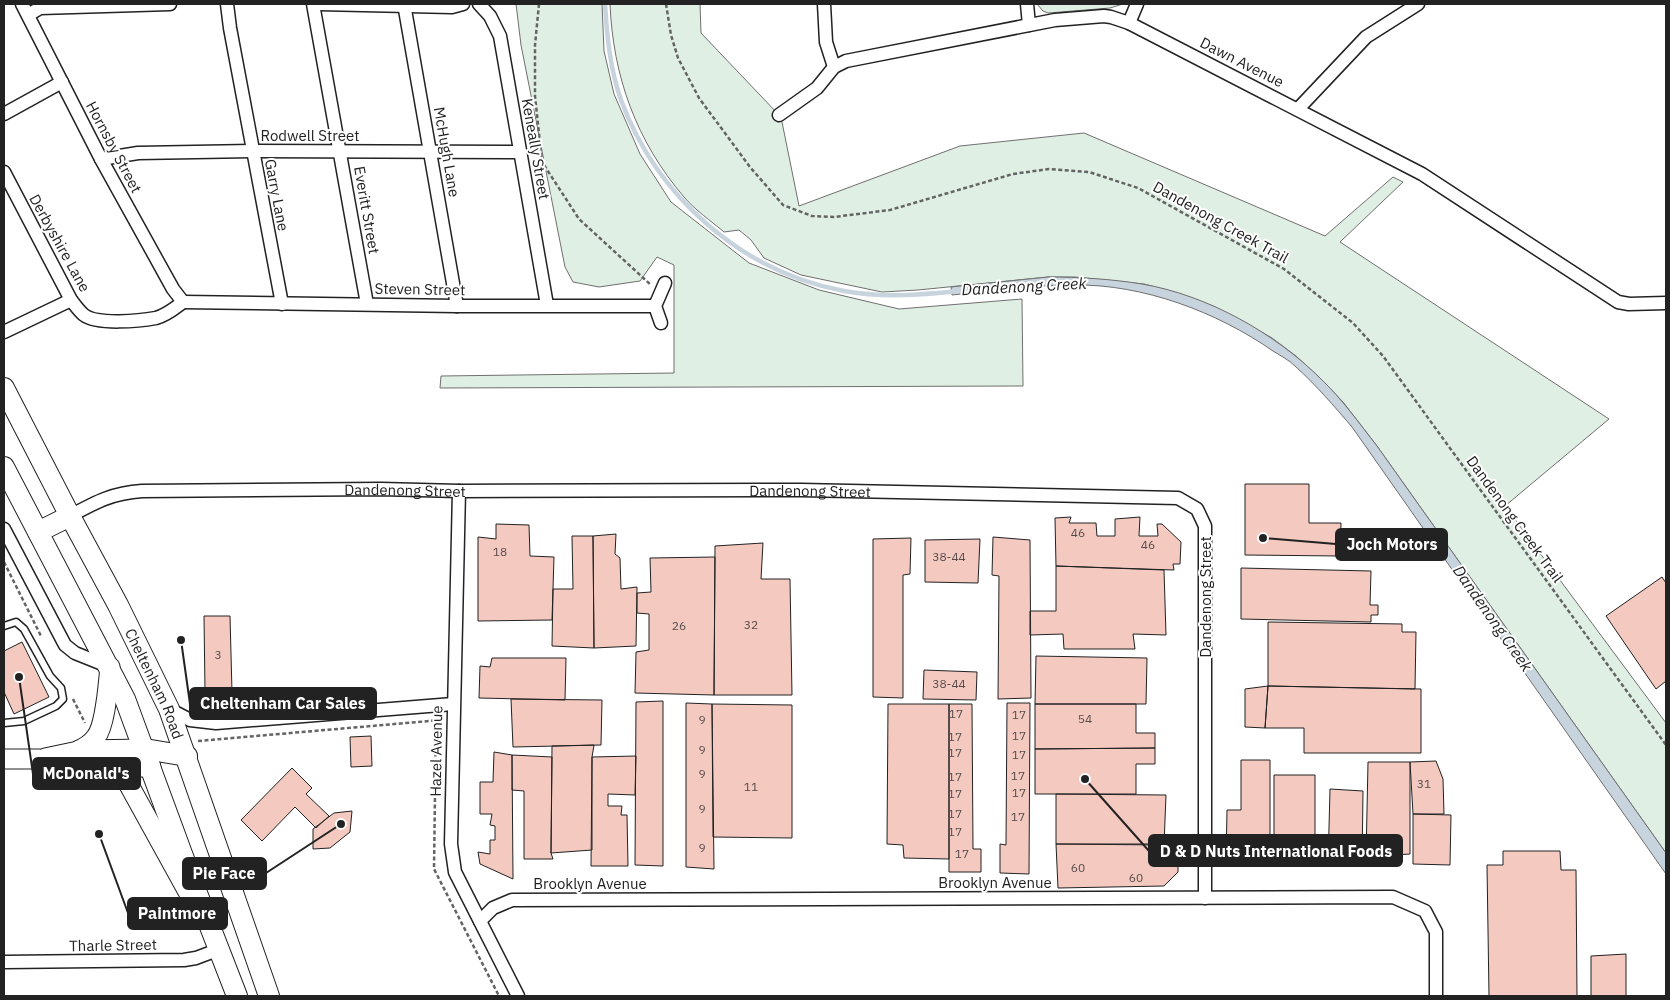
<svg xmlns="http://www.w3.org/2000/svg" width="1670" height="1000" font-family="'IBM Plex Sans',sans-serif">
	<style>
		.green { fill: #e0efe3; stroke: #6f6f6f }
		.water { fill: #c7d3dd; stroke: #6f6f6f }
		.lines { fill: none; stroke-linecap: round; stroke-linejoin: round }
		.stream { stroke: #c7d3dd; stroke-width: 4.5 }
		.building { fill: #f3c9c0; stroke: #222 }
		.lane-casing { stroke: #222; stroke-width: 9 }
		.street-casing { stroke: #222; stroke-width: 15 }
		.secondary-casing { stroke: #222; stroke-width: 21 }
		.primary-casing { stroke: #222; stroke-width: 22 }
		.path { stroke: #646464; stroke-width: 2.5; stroke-dasharray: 4 2.5; stroke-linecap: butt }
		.lane { stroke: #fff; stroke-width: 6 }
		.street { stroke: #fff; stroke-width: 12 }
		.secondary { stroke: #fff; stroke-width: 19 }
		.primary { stroke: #fff; stroke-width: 20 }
		.labels { text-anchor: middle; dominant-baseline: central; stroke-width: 4; stroke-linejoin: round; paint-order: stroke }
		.number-label { font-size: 12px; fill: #564c4a }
		.street-label { font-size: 15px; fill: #222; stroke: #fff }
		.water-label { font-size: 16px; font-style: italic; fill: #222; stroke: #fff }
		.leader { fill: none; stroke: #222; stroke-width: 2 }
		.callout-dot { fill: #222; stroke: #fff; stroke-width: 2 }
		.callout { fill: #222; stroke: #222; stroke-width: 2 }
		.callout-label { font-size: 16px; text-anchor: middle; font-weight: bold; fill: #fff }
	</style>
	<rect width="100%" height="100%" fill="#fff"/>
	<path class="green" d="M 516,4 L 602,4 L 604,51 L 614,94 L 640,154 L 671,202 L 749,263 L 819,290 L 899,309 L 1022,299 L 1023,386 L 440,388 L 441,376 L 674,373 L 674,265 L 657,257 L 640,281 L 599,287 L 573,282 L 565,267 L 521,45 Z
		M 610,4 L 700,4 L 701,33 L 779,115 L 782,122 L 799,206 L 960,146 L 1084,133 L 1325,236 L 1393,177 L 1403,182 L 1340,242 L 1609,419 L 1505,506 L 1666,723 L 1666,853 L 1377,446 L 1343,402 L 1321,379 L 1296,356 L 1272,338 L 1242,321 L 1213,306 L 1174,292 L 1144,284 L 1075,277 L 1048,277 L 918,290 L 882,292 L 801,275 L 764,258 L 751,240 L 739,230 L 724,232 C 711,221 695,210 684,197 C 636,141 613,76 610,4 Z
		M 1037,4 L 1123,4 L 1110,8 L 1048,13 L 1043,11 Z"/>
	<path class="water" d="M 1048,277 C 1079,277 1111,279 1142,284 C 1207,295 1275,333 1321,379 C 1342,399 1359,423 1377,446 L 1666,853 L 1666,874 L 1352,427 C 1334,406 1316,385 1295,366 C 1289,360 1281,356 1273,351 C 1217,312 1143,284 1074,285 C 1033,285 993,291 952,295 L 951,287 Z"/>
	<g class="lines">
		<path class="stream" d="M 605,4 C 607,36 610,69 621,100 C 657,197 742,272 844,291 C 882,298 920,295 958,291"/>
	</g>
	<path class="building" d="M 1245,484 L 1309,484 L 1309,523 L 1341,523 L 1340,556 L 1245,555 Z
		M 1071,517 L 1069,523 L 1096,523 L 1097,536 L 1115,536 L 1115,519 L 1140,517 L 1139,536 L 1158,536 L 1157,524 L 1162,524 L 1181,542 L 1180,564 L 1173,564 L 1174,570 L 1056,566 L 1055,518 Z
		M 496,524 L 529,525 L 530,556 L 554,557 L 552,620 L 478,621 L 478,537 L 496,539 Z
		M 616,534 L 615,554 L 620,558 L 621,589 L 637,587 L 636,646 L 594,648 L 593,536 Z
		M 572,536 L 593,536 L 594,648 L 552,646 L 553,589 L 573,589 Z
		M 993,537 L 1030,540 L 1031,698 L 998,699 L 999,576 L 992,575 Z
		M 911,538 L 910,574 L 903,575 L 903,698 L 873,697 L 873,539 Z
		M 980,539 L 978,583 L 925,582 L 925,540 Z
		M 763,543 L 761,579 L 790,579 L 792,695 L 714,695 L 715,546 Z
		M 715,557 L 714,695 L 635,693 L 636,652 L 649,650 L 649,614 L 637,613 L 637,593 L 651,592 L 650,558 Z
		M 1056,566 L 1164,570 L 1166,635 L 1133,634 L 1135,649 L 1064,649 L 1063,634 L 1030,635 L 1030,611 L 1056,611 Z
		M 1241,568 L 1371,571 L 1370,605 L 1378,605 L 1378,615 L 1371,615 L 1371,622 L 1241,619 Z
		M 1662,577 L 1666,583 L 1666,681 L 1656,689 L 1606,616 Z
		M 204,616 L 230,616 L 232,692 L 205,692 Z
		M 1268,622 L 1402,624 L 1402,632 L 1416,632 L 1415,689 L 1268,686 Z
		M 22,642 L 49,697 L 14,714 L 4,692 L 4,651 Z
		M 1036,656 L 1147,658 L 1146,704 L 1035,704 Z
		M 492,658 L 566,658 L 565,700 L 479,698 L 480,666 L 490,667 Z
		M 924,670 L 977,672 L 976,700 L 923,699 Z
		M 1268,686 L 1421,689 L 1421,753 L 1304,753 L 1304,728 L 1265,728 Z
		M 1268,686 L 1265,728 L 1245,727 L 1245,689 Z
		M 511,699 L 602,700 L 601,745 L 513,747 Z
		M 663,701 L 663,866 L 635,865 L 636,702 Z
		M 686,703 L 712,704 L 714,869 L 686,867 Z
		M 1007,703 L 1030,703 L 1029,874 L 1000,873 L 1000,844 L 1006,845 Z
		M 712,704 L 792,705 L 792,838 L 713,837 Z
		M 888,704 L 949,704 L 949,859 L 904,858 L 903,845 L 887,844 Z
		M 949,704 L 972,704 L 973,849 L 981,849 L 981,872 L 949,872 Z
		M 1035,704 L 1136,704 L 1136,733 L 1155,733 L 1155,748 L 1035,749 Z
		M 371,736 L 372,766 L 351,767 L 350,737 Z
		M 594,745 L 592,757 L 592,850 L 551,853 L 552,746 Z
		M 1155,748 L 1155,764 L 1136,764 L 1136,794 L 1035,794 L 1035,749 Z
		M 494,752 L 512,755 L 513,879 L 480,864 L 478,852 L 490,854 L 490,840 L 495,840 L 495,826 L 490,825 L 492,814 L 480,814 L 480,782 L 493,782 Z
		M 512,755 L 552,757 L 551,853 L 553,859 L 524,859 L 524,791 L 512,790 Z
		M 636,756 L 635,795 L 608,794 L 608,806 L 622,806 L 621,815 L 627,815 L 628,866 L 591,866 L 592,757 Z
		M 1241,760 L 1270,760 L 1270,861 L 1226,861 L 1227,810 L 1241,810 Z
		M 1436,761 L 1443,779 L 1444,814 L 1413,814 L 1410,762 Z
		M 1368,762 L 1410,762 L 1410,854 L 1395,855 L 1394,847 L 1376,846 L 1378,857 L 1366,858 Z
		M 292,768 L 312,788 L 306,794 L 329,816 L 316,828 L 295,807 L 262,841 L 241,820 Z
		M 1274,775 L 1315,775 L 1315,864 L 1301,864 L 1301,852 L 1274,852 Z
		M 1330,789 L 1363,791 L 1362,866 L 1328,866 Z
		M 1056,794 L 1166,795 L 1164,845 L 1056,844 Z
		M 352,811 L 350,832 L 330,848 L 313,849 L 313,829 L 334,813 Z
		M 1413,814 L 1451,815 L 1450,865 L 1413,864 Z
		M 1056,844 L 1178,844 L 1178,872 L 1164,886 L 1058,888 Z
		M 1503,851 L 1560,851 L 1561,870 L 1576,870 L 1577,996 L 1489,996 L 1487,865 L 1503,865 Z
		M 1626,954 L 1626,996 L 1591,996 L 1591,956 Z"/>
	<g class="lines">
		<g class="lane-casing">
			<path id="lane" d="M 4,626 L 16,622 L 24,629 L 50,676 L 61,688 L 63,699 L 56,706 L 24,721 L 4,723"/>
		</g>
		<g class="street-casing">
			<g id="street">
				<path d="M 22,4 L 101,159 L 173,289 L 183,302"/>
				<path d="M 227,4 L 230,28 L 282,304"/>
				<path d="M 313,4 L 367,304"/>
				<path d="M 319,4 L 452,7 L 463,4"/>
				<path d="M 404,4 L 457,306"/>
				<path d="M 479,4 L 490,16 L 500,36 L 547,305"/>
				<path d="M 824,4 L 826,42 L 834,67"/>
				<path d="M 1027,4 L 1029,25"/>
				<path d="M 28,15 L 40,8 L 170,4"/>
				<path d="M 1129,23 L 1137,4"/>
				<path d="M 1298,109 L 1366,37 L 1418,4"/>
				<path d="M 4,114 L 62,82"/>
				<path d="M 779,115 L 817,88 L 834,67 L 846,61 L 1055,20 L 1104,16 L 1111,17 L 1129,23 L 1422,174 L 1618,302 L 1629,304 L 1666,303"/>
				<path d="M 101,159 L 138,153 L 252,151 L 520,152"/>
				<path d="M 4,172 L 71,300 C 75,305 79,311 84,315 C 97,325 140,321 156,318 C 167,315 175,308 183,302"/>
				<path d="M 183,302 L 457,306 L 655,306"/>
				<path d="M 661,323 L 655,306 L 665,283"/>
				<path d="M 4,332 L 71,300"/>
				<path d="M 459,491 L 451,844 L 455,872 L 518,996"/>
				<path id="s1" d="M 70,516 C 96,502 112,493 142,491 L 381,489 L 459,491 L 801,490 L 1178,498 L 1197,509 L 1205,526 L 1205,898"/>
				<path d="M 4,529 L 65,645 L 75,653 L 110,667"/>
				<path d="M 169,709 L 190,720 L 216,723 L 453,704"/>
				<path d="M 480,921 L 493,908 L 512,900 L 1393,897 L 1425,911 L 1436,932 L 1436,996"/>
				<path d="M 4,962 L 184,960 L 196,958 L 220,949"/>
			</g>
		</g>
		<g class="secondary-casing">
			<path id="secondary" d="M 77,751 C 84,748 91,744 96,737 C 106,724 108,684 110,667
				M 45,758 L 83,750 L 145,749
				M 4,759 L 39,759 L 81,767 L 151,767
				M 117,768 L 124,776 L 193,901"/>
		</g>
		<g class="primary-casing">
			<g id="primary">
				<path id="s2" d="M 4,388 L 70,516 L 118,605 L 169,709 L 269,996"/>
				<path d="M 4,467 L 125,699 L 188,870 L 237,996"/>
				<path d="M 38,532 L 70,516"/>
				<path d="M 145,749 L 187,756"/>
			</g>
		</g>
		<path class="path" d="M 539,4 L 535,45 L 535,96 L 542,162 L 579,219 L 651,285
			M 666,4 L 671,35 L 678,58 L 699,98 L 750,167 L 783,205 L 812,216 L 834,217 L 890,210 L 1013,174 L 1049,169 L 1089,172 L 1138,188 L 1284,269 L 1353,323 L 1383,356 L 1666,745
			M 4,562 L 41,636
			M 73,699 L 85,723
			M 436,720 L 434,869 L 499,996
			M 198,741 L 441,720"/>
		<use href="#lane" class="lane"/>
		<use href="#street" class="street"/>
		<use href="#secondary" class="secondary"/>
		<use href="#primary" class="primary"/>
	</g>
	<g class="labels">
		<g class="number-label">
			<text x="1078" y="532">46</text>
			<text x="1148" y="544">46</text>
			<text x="500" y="551">18</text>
			<text x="949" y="556">38-44</text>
			<text x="751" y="624">32</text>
			<text x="679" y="625">26</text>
			<text x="218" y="654">3</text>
			<text x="949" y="683">38-44</text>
			<text x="956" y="713">17</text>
			<text x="1019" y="714">17</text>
			<text x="1085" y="718">54</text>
			<text x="702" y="719">9</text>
			<text x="1019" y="735">17</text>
			<text x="955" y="736">17</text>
			<text x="702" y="749">9</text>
			<text x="955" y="752">17</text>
			<text x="1019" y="754">17</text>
			<text x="702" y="773">9</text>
			<text x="1018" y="775">17</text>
			<text x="955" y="776">17</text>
			<text x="1424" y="783">31</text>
			<text x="751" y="786">11</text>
			<text x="1019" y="792">17</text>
			<text x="955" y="793">17</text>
			<text x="702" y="808">9</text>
			<text x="955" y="813">17</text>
			<text x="1018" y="816">17</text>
			<text x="955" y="831">17</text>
			<text x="702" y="847">9</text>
			<text x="962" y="853">17</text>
			<text x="1078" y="867">60</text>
			<text x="1136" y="877">60</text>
		</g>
		<g class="street-label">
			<text transform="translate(1242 62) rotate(27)">Dawn Avenue</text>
			<text x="310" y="135">Rodwell Street</text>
			<text transform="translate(114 147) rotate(62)">Hornsby Street</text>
			<text transform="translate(536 149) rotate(80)">Keneally Street</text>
			<text transform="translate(447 152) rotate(80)">McHugh Lane</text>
			<text transform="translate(277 195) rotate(79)">Garry Lane</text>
			<text transform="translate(367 210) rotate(80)">Everitt Street</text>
			<text transform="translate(1221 222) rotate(29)">Dandenong Creek Trail</text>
			<text transform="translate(60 243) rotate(61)">Derbyshire Lane</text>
			<text transform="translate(420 289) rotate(1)">Steven Street</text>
			<text stroke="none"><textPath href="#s1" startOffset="340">Dandenong Street</textPath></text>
			<text stroke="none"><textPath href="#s1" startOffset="745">Dandenong Street</textPath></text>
			<text transform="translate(1515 519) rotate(54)">Dandenong Creek Trail</text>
			<text transform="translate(1205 597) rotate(-90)">Dandenong Street</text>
			<text stroke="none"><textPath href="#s2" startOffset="332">Cheltenham Road</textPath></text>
			<text transform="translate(436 751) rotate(-89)">Hazel Avenue</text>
			<text x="995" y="882">Brooklyn Avenue</text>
			<text x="590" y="883">Brooklyn Avenue</text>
			<text transform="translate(113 945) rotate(-1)">Tharle Street</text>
		</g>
		<g class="water-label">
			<text transform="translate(1024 286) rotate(-3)">Dandenong Creek</text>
			<text transform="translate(1493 618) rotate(55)">Dandenong Creek</text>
		</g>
	</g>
	<path class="leader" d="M1263 538L1336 544M181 640L190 704M19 677L33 774M1085 779L1149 851M341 824L266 873M99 834L128 913"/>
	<g class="callout-dot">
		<circle cx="1263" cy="538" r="5"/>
		<circle cx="181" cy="640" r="5"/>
		<circle cx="19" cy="677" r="5"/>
		<circle cx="1085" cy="779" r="5"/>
		<circle cx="341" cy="824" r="5"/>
		<circle cx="99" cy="834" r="5"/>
	</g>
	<g class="callout">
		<rect x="1336" y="529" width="111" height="31" rx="5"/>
		<rect x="190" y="688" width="186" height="31" rx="5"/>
		<rect x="33" y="758" width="107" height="31" rx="5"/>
		<rect x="1149" y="835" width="253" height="31" rx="5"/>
		<rect x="183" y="858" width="83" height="31" rx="5"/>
		<rect x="128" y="898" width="99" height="31" rx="5"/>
	</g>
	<g class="callout-label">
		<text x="1392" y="550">Joch Motors</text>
		<text x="283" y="709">Cheltenham Car Sales</text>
		<text x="86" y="779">McDonald's</text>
		<text x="1276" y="857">D &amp; D Nuts International Foods</text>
		<text x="224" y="879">Pie Face</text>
		<text x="177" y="919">Paintmore</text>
	</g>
	<rect width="1670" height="1000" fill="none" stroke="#222222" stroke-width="10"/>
</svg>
